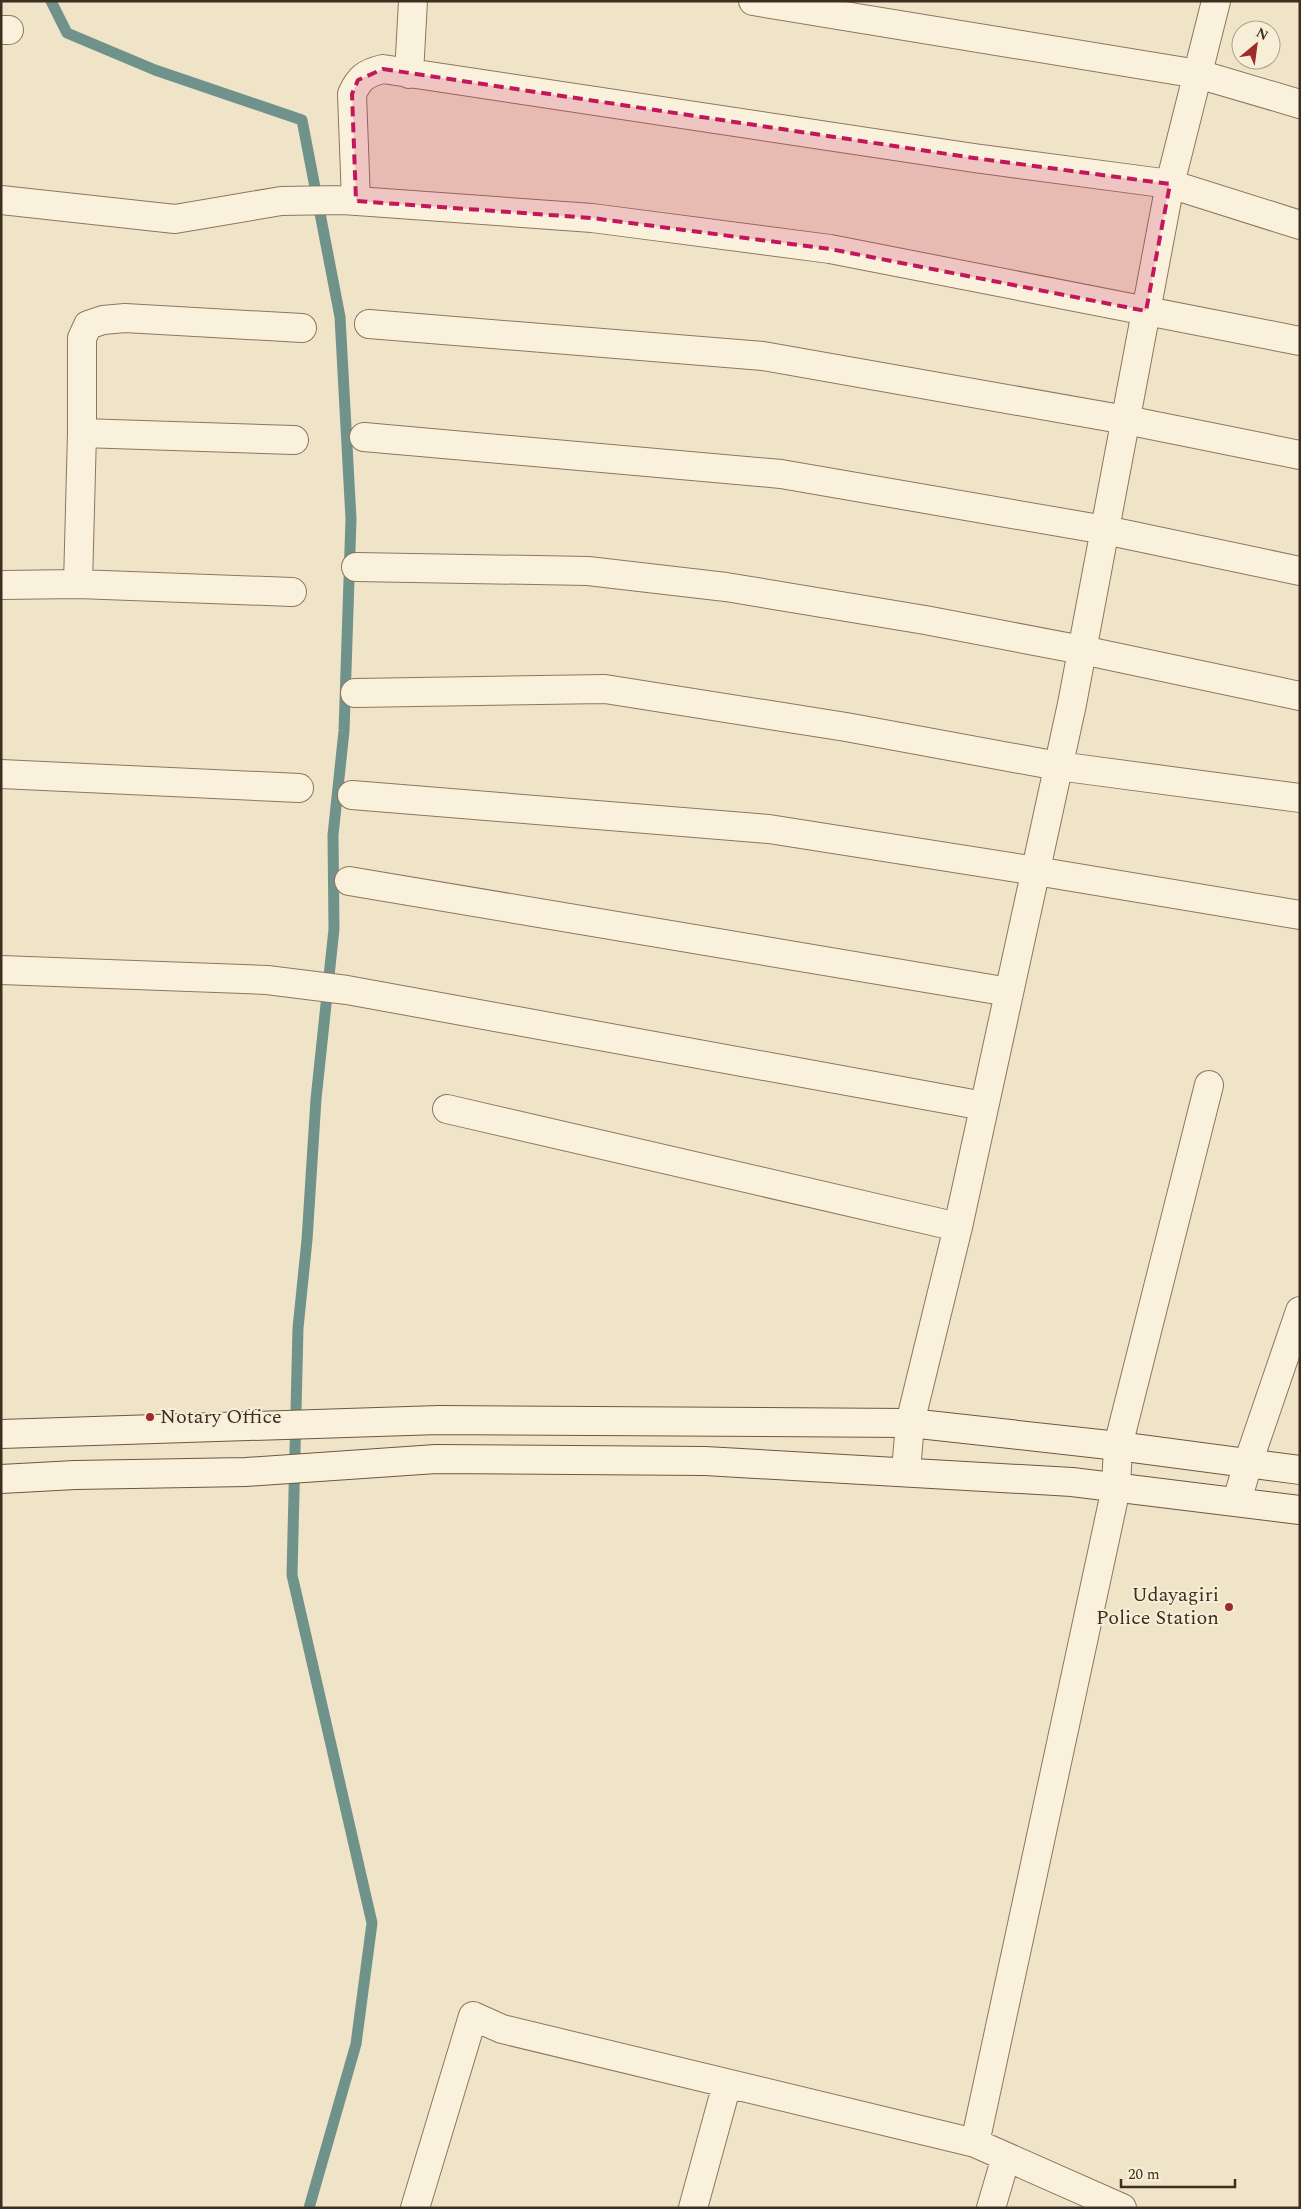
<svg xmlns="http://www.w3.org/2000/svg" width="1301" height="2209" font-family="Spectral,serif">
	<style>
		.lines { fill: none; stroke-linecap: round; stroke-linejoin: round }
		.stream { stroke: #6f938a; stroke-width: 11 }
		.minor-casing { stroke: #8d765c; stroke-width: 30 }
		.secondary-casing { stroke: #6f573f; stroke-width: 30 }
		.minor { stroke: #faf1dc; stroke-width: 28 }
		.secondary { stroke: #faf1dc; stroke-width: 28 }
		.marked { fill: #c2185b; fill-opacity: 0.2; stroke: #c2185b; stroke-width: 4; stroke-dasharray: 10 6; stroke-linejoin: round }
		.poi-dot { fill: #9e2a2b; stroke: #f7eed8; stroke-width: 2 }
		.labels { text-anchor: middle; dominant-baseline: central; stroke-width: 4; stroke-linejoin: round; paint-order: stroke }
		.poi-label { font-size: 20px; fill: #3d2e20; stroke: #f7eed8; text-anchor: start }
	</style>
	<rect width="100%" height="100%" fill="#f0e4c8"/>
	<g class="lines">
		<path class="stream" d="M 51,1 L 67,33 L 155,70 L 302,120 L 340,317 L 351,519 L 344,731 L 333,835 L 334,929 L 316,1099 L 307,1240 L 298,1328 L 292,1575 L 372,1923 L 356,2044 L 309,2208"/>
		<g class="minor-casing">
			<path id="minor" d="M 753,1 L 1198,74 L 1300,104
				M 1,30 L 9,30
				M 409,74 L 413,1
				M 1,200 L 175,219 L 281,201 L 343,200 L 592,218 L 830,249 L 1300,341
				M 356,201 L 352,94 C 359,78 366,73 383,69 L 974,158 L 1170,184 L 1300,225
				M 369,324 L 763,356 L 1126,420 L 1300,455
				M 82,433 L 294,440
				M 364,437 L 781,474 L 1105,530 L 1300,571
				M 356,567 L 588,571 L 726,587 L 925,620 L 1082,650 L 1300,696
				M 78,584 L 82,433 L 82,338 L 88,325 L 103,320 L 125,318 L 302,328
				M 1,585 L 78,584 L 292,592
				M 355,693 L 605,689 L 846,727 L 1058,766 L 1300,798
				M 1,774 L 299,788
				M 352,795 L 769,829 L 1036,871 L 1300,915
				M 349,881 L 1009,992
				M 1,970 L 267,980 L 347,990 L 984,1106
				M 447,1109 L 958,1227
				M 906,1471 L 910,1423 L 958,1227 L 1072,704 L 1170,184 L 1216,1
				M 1237,1501 L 1248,1463 L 1300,1311
				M 975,2143 L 1116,1488 L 1118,1446 L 1209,1085
				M 415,2208 L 473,2016 L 502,2029 L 975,2143 L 1122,2208
				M 693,2208 L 727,2084
				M 991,2208 L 1006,2157"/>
		</g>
		<g class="secondary-casing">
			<path id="secondary" d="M 1,1434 L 439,1420 L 910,1423 L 1118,1446 L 1300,1470
				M 1,1479 L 75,1475 L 246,1472 L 436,1459 L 705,1461 L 1072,1482 L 1300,1510"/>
		</g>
		<use href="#minor" class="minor"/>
		<use href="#secondary" class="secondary"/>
	</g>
	<path class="marked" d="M 383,69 L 974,158 L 1170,184 L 1146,311 L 830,249 L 592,218 L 356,201 L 352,94 L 358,80 Z"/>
	<g class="poi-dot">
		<circle cx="150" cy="1417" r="5"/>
		<circle cx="1229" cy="1607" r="5"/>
	</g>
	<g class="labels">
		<g class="poi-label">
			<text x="160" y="1417">Notary Office</text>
			<text x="1219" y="1595" text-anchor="end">Udayagiri<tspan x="1219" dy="23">Police Station</tspan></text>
		</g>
	</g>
	<rect width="1301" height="2209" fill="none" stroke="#3d2e20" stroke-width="5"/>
	<g transform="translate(1256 45) rotate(29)"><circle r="24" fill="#f7eed8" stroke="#ada18e"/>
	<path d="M0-4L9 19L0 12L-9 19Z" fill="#9e2a2b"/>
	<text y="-8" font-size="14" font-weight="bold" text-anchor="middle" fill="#3d2e20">N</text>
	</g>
	<path d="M1121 2179v8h114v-8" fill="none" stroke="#3d2e20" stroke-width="2.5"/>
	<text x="1128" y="2179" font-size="15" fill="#3d2e20" stroke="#f7eed8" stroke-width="4" paint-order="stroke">20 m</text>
</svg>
